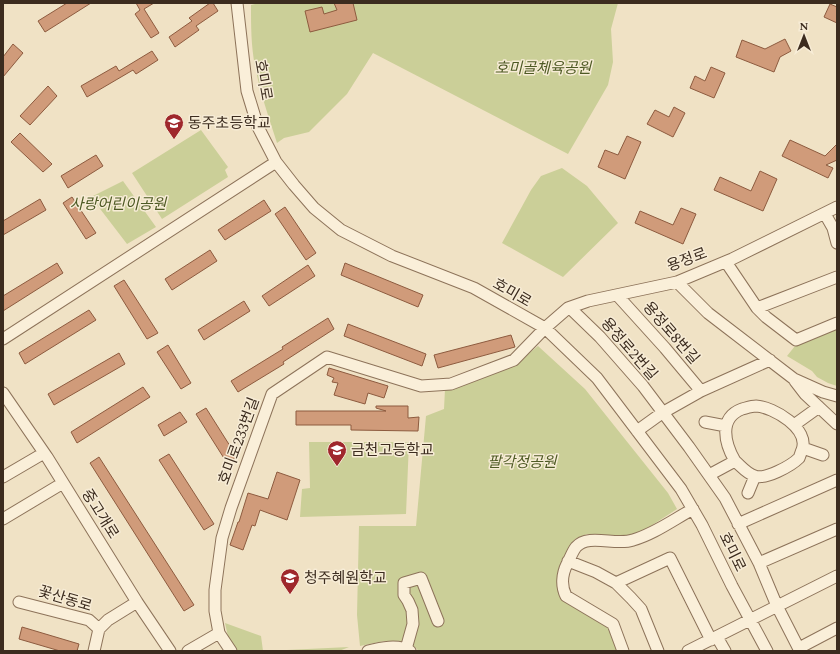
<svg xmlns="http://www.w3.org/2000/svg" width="840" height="654" font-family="Spectral,'Noto Sans KR',serif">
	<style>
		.green { fill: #cbcf98 }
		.building { fill: #d09b7a; stroke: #8d5b3f }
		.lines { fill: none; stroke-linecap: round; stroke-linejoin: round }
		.minor-casing { stroke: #8d735a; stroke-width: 13 }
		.minor { stroke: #faefd9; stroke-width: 11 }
		.labels { text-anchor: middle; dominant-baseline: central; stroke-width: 3; stroke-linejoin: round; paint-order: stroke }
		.park-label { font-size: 15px; font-style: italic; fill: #4e5a24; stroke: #f7ecd6 }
		.street-label { font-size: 15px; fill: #3c2c1f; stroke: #f7ecd6 }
		.poi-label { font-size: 15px; fill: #3c2c1f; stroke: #f7ecd6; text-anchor: start }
	</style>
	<rect width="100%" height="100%" fill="#f0e2c5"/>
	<path class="green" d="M 259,3 L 618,3 L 611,29 L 613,62 L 608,85 L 568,154 L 373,53 L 347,94 L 309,132 L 284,138 L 277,143 C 269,118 260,92 255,66 C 251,46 251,25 251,5 Z
		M 201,130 L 228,167 L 225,170 L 228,177 L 162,219 L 132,173 Z
		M 562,168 L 587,186 L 618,223 L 563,277 L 502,243 L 531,190 L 541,176 Z
		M 123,181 L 156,227 L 127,244 L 91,197 Z
		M 837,329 L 837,386 L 828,383 L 817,377 L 812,371 L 787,356 L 795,346 Z
		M 538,346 L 585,389 L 668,493 L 677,509 L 637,535 L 626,538 L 587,534 L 575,539 L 558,577 L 559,596 L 602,623 L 610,630 L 618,651 L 419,651 L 412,645 L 384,641 L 360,646 L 357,615 L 359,526 L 416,526 L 426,416 L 444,409 L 445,389 L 518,362 Z
		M 309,442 L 409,442 L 406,514 L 300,517 L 302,489 L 310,488 Z
		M 225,623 L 261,636 L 263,651 L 236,651 L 229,641 Z
		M 349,647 L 339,651 L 266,651 Z"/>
	<path class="building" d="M 67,3 L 91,3 L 45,32 L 38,21 Z
		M 136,3 L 154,3 L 144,9 L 159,33 L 151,38 L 135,14 L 140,10 Z
		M 210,3 L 213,3 L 218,11 L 196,26 L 199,30 L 175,47 L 169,37 L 192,21 L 189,18 Z
		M 334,3 L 353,3 L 357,20 L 310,32 L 305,11 L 322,7 L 324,14 L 337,10 Z
		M 830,4 L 837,7 L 837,23 L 824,17 Z
		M 785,39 L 791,51 L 780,57 L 774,72 L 736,57 L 742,40 L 765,49 Z
		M 13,44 L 23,53 L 3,77 L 3,57 Z
		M 152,51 L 158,60 L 136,74 L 133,70 L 87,97 L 81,86 L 116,66 L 119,71 Z
		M 711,67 L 725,73 L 714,98 L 690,88 L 695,76 L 705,81 Z
		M 48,86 L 57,96 L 30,125 L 20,116 Z
		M 674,107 L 685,113 L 673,137 L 647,124 L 655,110 L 669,117 Z
		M 20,133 L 52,164 L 43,172 L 11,142 Z
		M 627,136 L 641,142 L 625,179 L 598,167 L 605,150 L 618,155 Z
		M 790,140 L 825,156 L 837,144 L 837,160 L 826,165 L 833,168 L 828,178 L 782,156 Z
		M 96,155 L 103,166 L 68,188 L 61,176 Z
		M 760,171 L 777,179 L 763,211 L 714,190 L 720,177 L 751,191 Z
		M 72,197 L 96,233 L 86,239 L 63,203 Z
		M 40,199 L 46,210 L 3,235 L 3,221 Z
		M 264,200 L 271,211 L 225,240 L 218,230 Z
		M 285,207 L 316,253 L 306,260 L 275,214 Z
		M 681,208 L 696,214 L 683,244 L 635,223 L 640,211 L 673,225 Z
		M 210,250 L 217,261 L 172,290 L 165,279 Z
		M 57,263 L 63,273 L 3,311 L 3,296 Z
		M 345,263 L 423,295 L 418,307 L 341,275 Z
		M 308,265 L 315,276 L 269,306 L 262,296 Z
		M 124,280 L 158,333 L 147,339 L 114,286 Z
		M 244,301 L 250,311 L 204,340 L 198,330 Z
		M 89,310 L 96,320 L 25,364 L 19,353 Z
		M 328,318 L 334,329 L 283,362 L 284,364 L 238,392 L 231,381 L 283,349 L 282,347 Z
		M 348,324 L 426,354 L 422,366 L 344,336 Z
		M 511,335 L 515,347 L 438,368 L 434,355 Z
		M 168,345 L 191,383 L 181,389 L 157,352 Z
		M 119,353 L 125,364 L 54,405 L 48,394 Z
		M 329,368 L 388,386 L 384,398 L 368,393 L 365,404 L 334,395 L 338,383 L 332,382 L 334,378 L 327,375 Z
		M 143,387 L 150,397 L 77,443 L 71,432 Z
		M 376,406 L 408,406 L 408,418 L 419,417 L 418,431 L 351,430 L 351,425 L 296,425 L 296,411 L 386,411 L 376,408 Z
		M 206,408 L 237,457 L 227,463 L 196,414 Z
		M 180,412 L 187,422 L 164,436 L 158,425 Z
		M 169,454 L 214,524 L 204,530 L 159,460 Z
		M 99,457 L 194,605 L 184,611 L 90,463 Z
		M 277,472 L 300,480 L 287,520 L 260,510 L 255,526 L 252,525 L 243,550 L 230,545 L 238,522 L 239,522 L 248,493 L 268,499 Z
		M 22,627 L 79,644 L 77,651 L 60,651 L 19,639 Z"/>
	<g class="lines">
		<g class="minor-casing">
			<path id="minor" d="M 237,3 L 247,91 L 258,127 L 276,162 L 294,185 L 314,208 L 341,230 L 392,256 L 474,288 L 545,328 L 597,378 L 681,489 L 702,525 L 732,586 L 767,651
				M 825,214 L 833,228 L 837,243
				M 726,262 L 757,308 L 766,317 L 796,340 L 837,323
				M 677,282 L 708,313 L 794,379 L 823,392 L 837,396
				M 617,295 L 665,348 L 701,391
				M 570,308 L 600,337 L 643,386 L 689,447 L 725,498 L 759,563 L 777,606 L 800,651
				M 757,308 L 837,277
				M 3,339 L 276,162
				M 795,381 L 805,394 L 837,424
				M 3,393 L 47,457 L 137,602 L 170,651
				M 705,422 L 726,426
				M 794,425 L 819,407
				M 637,431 L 662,413 L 701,391 L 770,360
				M 803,448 L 823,455
				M 709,475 L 735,461 C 725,444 718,418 742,409 C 746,408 752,406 756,406 C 774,407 810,429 802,450 C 801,452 800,456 799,458 C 791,466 765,480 755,476 C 747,474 741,466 735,461
				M 3,477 L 44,453
				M 748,493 L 755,476
				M 3,519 L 63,483
				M 738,524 L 837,480
				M 568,561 L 596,572 L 616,583 L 631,598 L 641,609 L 658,651
				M 759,563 L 837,529
				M 616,583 L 670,558 L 711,640
				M 19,602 L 89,620 L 99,629
				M 717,637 L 725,651
				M 799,648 L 837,628
				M 406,649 L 413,624 L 412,610 L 408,601 L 404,595 L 404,583 L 421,578 L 438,621
				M 94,651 L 99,629 L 108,620 L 137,602
				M 188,651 L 219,633
				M 231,651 L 219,633 L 215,611 L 215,590 L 222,538 L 231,508 L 272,394 L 327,357 L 421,386 L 451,384 L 514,360 L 545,328 L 568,308 L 588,301 L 677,282 L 732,259 L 837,207
				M 368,651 C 380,648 398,644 410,651
				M 623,651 L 613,624 L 566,596 C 561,586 562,574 567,564 C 570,559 572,552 576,547 C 588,533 616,546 633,540 C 654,534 673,520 693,509
				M 688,651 L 837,576"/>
		</g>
		<use href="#minor" class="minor"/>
	</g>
	<defs>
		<g id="school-pin" transform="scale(1)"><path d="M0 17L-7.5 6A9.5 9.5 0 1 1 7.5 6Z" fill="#9f272c" stroke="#f7ecd6"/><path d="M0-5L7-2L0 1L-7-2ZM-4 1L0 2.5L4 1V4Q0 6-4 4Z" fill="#fff"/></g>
	</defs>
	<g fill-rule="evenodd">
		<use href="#school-pin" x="174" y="123"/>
		<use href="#school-pin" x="337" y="450"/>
		<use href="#school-pin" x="290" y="578"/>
	</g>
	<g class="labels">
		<g class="park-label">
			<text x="543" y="68">호미골체육공원</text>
			<text x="118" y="204">사랑어린이공원</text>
			<text x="522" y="462">팔각정공원</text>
		</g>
		<g class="street-label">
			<text transform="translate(263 80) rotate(80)">호미로</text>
			<text transform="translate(687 260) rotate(-20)">용정로</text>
			<text transform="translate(512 293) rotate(30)">호미로</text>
			<text transform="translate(671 333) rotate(49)">용정로8번길</text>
			<text transform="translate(629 349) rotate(49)">용정로2번길</text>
			<text transform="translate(239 441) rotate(-70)">호미로233번길</text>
			<text transform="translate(100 514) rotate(58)">중고개로</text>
			<text transform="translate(732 552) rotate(64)">호미로</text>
			<text transform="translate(65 599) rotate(17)">꽃산동로</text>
		</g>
		<g class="poi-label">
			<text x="188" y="123">동주초등학교</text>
			<text x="351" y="450">금천고등학교</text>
			<text x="304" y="578">청주혜원학교</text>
		</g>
	</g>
	<rect width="840" height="654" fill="none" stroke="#3c2c1f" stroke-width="8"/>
	<g transform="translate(804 36)" stroke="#f7ecd6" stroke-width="3" paint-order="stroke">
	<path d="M0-3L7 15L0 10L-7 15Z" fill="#3c2c1f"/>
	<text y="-6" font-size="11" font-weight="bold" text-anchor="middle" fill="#3c2c1f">N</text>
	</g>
</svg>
